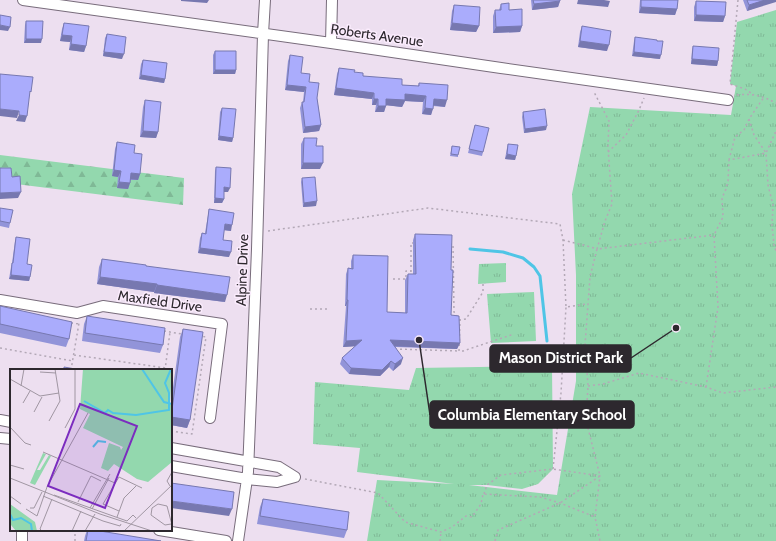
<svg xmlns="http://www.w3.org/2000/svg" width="776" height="541" font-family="Cabin,sans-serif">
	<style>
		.forest { fill: url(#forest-firs) }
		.park { fill: url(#park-tufts) }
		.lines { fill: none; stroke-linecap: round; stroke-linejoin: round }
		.stream { stroke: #4fc5e6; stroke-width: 3 }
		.street-casing { stroke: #786c7b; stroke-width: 12 }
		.path { stroke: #b3a8b6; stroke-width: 1.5; stroke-dasharray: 2 3; stroke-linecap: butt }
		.street { stroke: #fff; stroke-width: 10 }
		.wall { fill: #9294d9 }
		.shaded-wall { fill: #7778b0 }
		.building { fill: #aaacfc; stroke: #7778b0 }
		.labels { text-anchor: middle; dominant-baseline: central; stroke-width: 3; stroke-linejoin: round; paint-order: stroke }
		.street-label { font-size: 14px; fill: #2d282e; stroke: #fbecfd }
		.inset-river { fill: none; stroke: #4fc5e6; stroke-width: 2 }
		.inset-road { fill: none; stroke: #a096a2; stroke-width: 1 }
		.view { fill: #7b2cbf; fill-opacity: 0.15; stroke: #7b2cbf; stroke-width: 2 }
		.inset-edge { fill: none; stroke: #2d282e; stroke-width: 2 }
		.leader { fill: none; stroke: #2d282e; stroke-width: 1.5 }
		.callout-dot { fill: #2d282e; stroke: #fbecfd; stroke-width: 1.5 }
		.callout { fill: #2d282e; stroke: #2d282e; stroke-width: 1.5 }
		.callout-label { font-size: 15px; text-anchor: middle; font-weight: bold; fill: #fff }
	</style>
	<defs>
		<pattern id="forest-firs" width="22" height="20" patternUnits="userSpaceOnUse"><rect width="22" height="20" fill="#93d8ae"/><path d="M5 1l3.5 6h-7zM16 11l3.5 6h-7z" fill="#7fb996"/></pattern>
		<pattern id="park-tufts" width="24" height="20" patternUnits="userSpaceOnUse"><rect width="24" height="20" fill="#93d8ae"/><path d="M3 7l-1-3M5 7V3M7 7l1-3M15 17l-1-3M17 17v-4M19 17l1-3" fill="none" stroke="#7fb996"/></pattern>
	</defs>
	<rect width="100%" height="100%" fill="#eddff0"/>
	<path class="forest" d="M 0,155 L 184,178 L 183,205 L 0,182 Z"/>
	<path class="park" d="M 776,10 L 776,541 L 367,541 L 377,480 L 454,484 L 357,472 L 360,448 L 313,444 L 315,382 L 409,390 L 416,368 L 552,366 L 553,469 L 538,484 L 522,489 L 487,485 L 469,485 L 557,495 L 576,381 L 576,275 L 572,194 L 590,107 L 731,115 L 736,86 L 730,84 L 737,22 Z
		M 506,263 L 506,282 L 478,284 L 479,264 Z
		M 534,292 L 536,341 L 491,343 L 487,294 Z"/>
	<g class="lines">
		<path class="stream" d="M 470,249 L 503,252 L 523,258 L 534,267 L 540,276 L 547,341"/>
		<g class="street-casing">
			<path id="street" d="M 23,0 L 331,43 L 501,68 L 728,100
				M 331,43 L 332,0
				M 0,300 L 77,313 L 103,306 L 222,324 L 210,418
				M 0,420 L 11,422
				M 0,438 L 11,439
				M 171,448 L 279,467 L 295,477
				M 171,466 L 247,479 L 277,482 L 295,477
				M 159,530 L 226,541
				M 22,541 L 22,530
				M 238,541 L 248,472 L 257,249 L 263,34 L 265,0"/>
		</g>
		<path class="path" d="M 738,0 L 730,84 L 745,89 L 754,95
			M 737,95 C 751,93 763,96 776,103
			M 749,119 L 754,135 L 766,153 L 768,185 L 773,205 L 772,225 L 774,245 L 776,251
			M 608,152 L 626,135 L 639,110 L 644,98
			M 729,160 L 735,137 L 744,130 L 749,119 L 764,97
			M 268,231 L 428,208 L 560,224 L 563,240 L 566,307 L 587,304
			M 563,240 L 587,246 L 597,249 L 605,221 L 612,204 L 608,147 L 609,121 L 594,92
			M 414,243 L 411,243 L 411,273 L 415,273
			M 450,244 L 453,244 L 454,312 L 460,320
			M 393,279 L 406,279 L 406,271 L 411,271
			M 483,284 L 483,292 L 466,319 L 460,320 L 459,351 L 463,351 L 514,334
			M 310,309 L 327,309
			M 71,323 L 79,324
			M 164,331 L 182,334
			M 0,348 L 73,361
			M 395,349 L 459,351
			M 74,355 L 166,368
			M 71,370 L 79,323
			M 165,370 L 170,332
			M 588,386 L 603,384 L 639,373 L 706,387 L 723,393 L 776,387
			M 706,387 L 718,307 L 714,235 L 723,217 L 722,198 L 726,189 L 728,181 L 729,160 L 766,153 L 776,131
			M 171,431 L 192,434 L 206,337 L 200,336
			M 553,469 L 561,393 L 566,307
			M 305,479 L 378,493 L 405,522 L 441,532 L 452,527 L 466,516 L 472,517 L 481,504 L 483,494 L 540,497 L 560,503 L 595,517
			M 484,494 L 487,485 L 501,475 L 553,469 L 600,476 L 595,517 L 600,541
			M 75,541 L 75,530
			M 440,541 L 441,532
			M 495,541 L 498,530 L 560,503 L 600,476 L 586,420 L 588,386 L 585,345 L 590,277 L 597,249 L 714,235"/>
		<use href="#street" class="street"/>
	</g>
	<path class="wall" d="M 531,0 L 560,0 L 560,1 L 558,7 L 532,10 Z
		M 640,0 L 678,0 L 677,9 L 675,15 L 639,13 Z
		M 743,0 L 776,0 L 747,11 Z
		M 696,1 L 725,16 L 723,22 L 694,21 L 694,7 Z
		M 501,4 L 509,10 L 522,26 L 520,32 L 493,33 L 493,16 L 495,10 L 499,10 Z
		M 454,5 L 479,26 L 476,32 L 450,30 L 452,11 Z
		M 26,21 L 41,43 L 24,43 L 25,25 Z
		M 64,23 L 86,46 L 84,52 L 69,50 L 70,42 L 60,41 L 62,29 Z
		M 582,26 L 607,51 L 578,47 L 580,32 Z
		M 107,34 L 122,59 L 103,56 L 105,38 Z
		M 635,37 L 660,59 L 632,56 L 634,41 Z
		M 693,46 L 718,61 L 717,66 L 691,64 L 692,50 Z
		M 215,51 L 236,70 L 235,74 L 213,74 L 213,55 Z
		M 290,55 L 301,73 L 309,82 L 317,98 L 321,125 L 319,131 L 303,133 L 300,108 L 302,102 L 303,102 L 304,92 L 285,90 L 288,61 Z
		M 143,60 L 165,79 L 164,83 L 139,79 L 141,64 Z
		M 339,68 L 354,72 L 363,76 L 402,85 L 418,86 L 419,83 L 445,107 L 433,106 L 431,115 L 422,114 L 423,102 L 405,101 L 402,107 L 386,105 L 384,112 L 375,112 L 376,105 L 372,105 L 372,99 L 334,95 L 337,74 Z
		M 145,100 L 158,132 L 156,138 L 140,137 L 143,107 Z
		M 222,108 L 233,138 L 232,142 L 218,140 L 220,112 Z
		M 523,112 L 546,130 L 524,133 L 522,117 Z
		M 475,125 L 483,152 L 482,156 L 468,153 Z
		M 304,138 L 316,146 L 320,169 L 301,169 L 301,144 Z
		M 117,142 L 134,153 L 140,174 L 138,180 L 130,180 L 130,183 L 128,189 L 117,188 L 118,177 L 112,176 L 115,149 Z
		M 508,144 L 516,156 L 515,160 L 505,159 L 507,148 Z
		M 452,146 L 458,155 L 458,157 L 450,156 Z
		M 216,167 L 228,192 L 224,192 L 224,199 L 222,203 L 214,203 L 215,171 Z
		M 302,178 L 316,206 L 303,207 L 301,182 Z
		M 0,208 L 10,223 L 9,228 L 0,226 Z
		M 209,209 L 231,231 L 224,230 L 223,240 L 229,257 L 198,253 L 200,238 L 202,233 L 205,233 Z
		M 415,234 L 451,270 L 451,315 L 460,343 L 457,349 L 395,347 L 401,364 L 393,371 L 389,367 L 380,376 L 349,374 L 340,364 L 342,358 L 355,346 L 343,347 L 346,306 L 345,306 L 346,274 L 348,268 L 351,268 L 351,261 L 353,255 L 387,312 L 405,313 L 405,280 L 408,274 L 413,274 L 413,240 Z
		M 16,237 L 27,264 L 30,277 L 29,281 L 9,279 L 11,267 L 12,263 L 15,241 Z
		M 102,259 L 146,266 L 225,302 L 154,293 L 154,292 L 97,284 L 99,267 Z
		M 0,306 L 69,339 L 66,347 L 0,333 Z
		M 87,316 L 163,345 L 160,353 L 82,341 L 84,324 Z
		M 183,329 L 190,420 L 187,428 L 171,425 L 171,402 L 180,337 Z
		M 263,499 L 347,530 L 344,538 L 257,524 L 260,507 Z
		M 87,530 L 161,541 L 84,541 L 85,536 Z"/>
	<path class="shaded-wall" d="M 181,0 L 209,0 L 207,3 L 181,1 Z
		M 578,0 L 604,0 L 610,1 L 608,7 L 577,4 Z
		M 765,0 L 776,0 L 776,2 L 747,11 L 749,5 Z
		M 560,1 L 558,7 L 532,10 L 534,4 Z
		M 641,7 L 677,9 L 675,15 L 639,13 Z
		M 696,15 L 725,16 L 723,22 L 694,21 Z
		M 452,23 L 479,26 L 476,32 L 450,30 Z
		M 0,25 L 10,27 L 8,31 L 0,30 Z
		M 522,26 L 520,32 L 493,33 L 496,27 Z
		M 62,35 L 72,36 L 70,42 L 60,41 Z
		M 26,39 L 42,39 L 41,43 L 24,43 Z
		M 580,41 L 609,45 L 607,51 L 578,47 Z
		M 71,44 L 86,46 L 84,52 L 69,50 Z
		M 104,52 L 124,54 L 122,59 L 103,56 Z
		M 634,52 L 661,55 L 660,59 L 632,56 Z
		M 692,59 L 718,61 L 717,66 L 691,64 Z
		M 215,70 L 236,70 L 235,74 L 213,74 Z
		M 141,75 L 165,79 L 164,83 L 139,79 Z
		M 287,85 L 306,87 L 304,92 L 285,90 Z
		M 336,88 L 374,93 L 372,99 L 334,95 Z
		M 405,94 L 426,96 L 423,102 L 405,101 L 402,107 L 384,105 L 386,99 Z
		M 374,99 L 378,99 L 376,105 L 372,105 Z
		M 434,99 L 447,100 L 445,107 L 431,105 Z
		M 378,106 L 386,106 L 384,112 L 375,112 Z
		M 425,108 L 433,109 L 431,115 L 422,114 Z
		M 0,109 L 19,111 L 17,118 L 0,116 Z
		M 19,115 L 27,116 L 25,122 L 16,121 Z
		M 321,125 L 319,131 L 303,133 L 305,127 Z
		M 547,126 L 546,130 L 524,133 L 525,129 Z
		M 143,131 L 158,132 L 156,138 L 140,137 Z
		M 219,136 L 233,138 L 232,142 L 218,140 Z
		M 507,154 L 516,156 L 515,160 L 505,159 Z
		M 303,163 L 323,163 L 320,169 L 301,169 Z
		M 114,170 L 121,171 L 118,177 L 112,176 Z
		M 131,173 L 140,174 L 138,180 L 129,179 Z
		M 119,182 L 130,183 L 128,189 L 117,188 Z
		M 224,187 L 230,188 L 228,192 L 223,192 Z
		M 21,192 L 18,198 L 0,199 L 0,193 Z
		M 215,198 L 224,199 L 222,203 L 214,203 Z
		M 317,201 L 316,206 L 303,207 L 304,203 Z
		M 225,224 L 232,225 L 231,231 L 223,230 Z
		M 200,248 L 231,252 L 229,257 L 198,253 Z
		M 11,275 L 30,277 L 29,281 L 9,279 Z
		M 100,277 L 157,284 L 154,292 L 97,284 Z
		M 157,285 L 227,295 L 225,302 L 154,293 Z
		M 347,300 L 348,300 L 346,306 L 345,306 Z
		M 362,340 L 360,346 L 343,347 L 346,341 Z
		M 390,340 L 460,343 L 457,349 L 388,346 Z
		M 403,358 L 401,364 L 393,371 L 395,364 Z
		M 391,361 L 389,367 L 380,376 L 349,374 L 351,368 Z
		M 171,417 L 190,420 L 187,428 L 171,425 Z
		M 171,501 L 232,509 L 229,516 L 171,508 Z"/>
	<path class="building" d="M 533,0 L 560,0 L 560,1 L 534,4 Z
		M 641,0 L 678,0 L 677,9 L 641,7 Z
		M 747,0 L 765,0 L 749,5 Z
		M 696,1 L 726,2 L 725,16 L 696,15 Z
		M 509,3 L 509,10 L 522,9 L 522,26 L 496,27 L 495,10 L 501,10 L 501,4 Z
		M 454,5 L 480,7 L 479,26 L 452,23 Z
		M 0,15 L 11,17 L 10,27 L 0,25 Z
		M 26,21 L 43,21 L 42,39 L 26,39 Z
		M 64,23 L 89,26 L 86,46 L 71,44 L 72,36 L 62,35 Z
		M 582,26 L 611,31 L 609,45 L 580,41 Z
		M 107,34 L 126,37 L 124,54 L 104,52 Z
		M 635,37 L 657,40 L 657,41 L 663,41 L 661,55 L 634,52 Z
		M 693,46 L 719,48 L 718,61 L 692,59 Z
		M 215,51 L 236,51 L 236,70 L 215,70 Z
		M 290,55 L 303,57 L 301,73 L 310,74 L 309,82 L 319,83 L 317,98 L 321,125 L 305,127 L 302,102 L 304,102 L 306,87 L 287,85 Z
		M 143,60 L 167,63 L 165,79 L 141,75 Z
		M 339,68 L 355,70 L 354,72 L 363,73 L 363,76 L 402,79 L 402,85 L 419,86 L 419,83 L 448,85 L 447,100 L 434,99 L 433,109 L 425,108 L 426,96 L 405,94 L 405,100 L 386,99 L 386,106 L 378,106 L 378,99 L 374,99 L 374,93 L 336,88 Z
		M 0,74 L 33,77 L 31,92 L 30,91 L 27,116 L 19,115 L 19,111 L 0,109 Z
		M 145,100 L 161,102 L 158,132 L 143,131 Z
		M 222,108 L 236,109 L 233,138 L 219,136 Z
		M 545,109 L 547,126 L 525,129 L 523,112 Z
		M 475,125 L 489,128 L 483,152 L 469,149 Z
		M 304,138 L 317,138 L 316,146 L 323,146 L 323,163 L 303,163 Z
		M 117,142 L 135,145 L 134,153 L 142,154 L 140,174 L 131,173 L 130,183 L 119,182 L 121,171 L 114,170 Z
		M 508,144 L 518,145 L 516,156 L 507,154 Z
		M 452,146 L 460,147 L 458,155 L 451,154 Z
		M 216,167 L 231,168 L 230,188 L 224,187 L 224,199 L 215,198 Z
		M 0,168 L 11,168 L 12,177 L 20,176 L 21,192 L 0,193 Z
		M 315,177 L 317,201 L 304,203 L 302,178 Z
		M 0,208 L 13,210 L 10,223 L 0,221 Z
		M 209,209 L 234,213 L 232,225 L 225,224 L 223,240 L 232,241 L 231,252 L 200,248 L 202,233 L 206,234 Z
		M 415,234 L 452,235 L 451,270 L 453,270 L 451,315 L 459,316 L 460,343 L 390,340 L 403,358 L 395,364 L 391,361 L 382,370 L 351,368 L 342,358 L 362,340 L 346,341 L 348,300 L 347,300 L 348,268 L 353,269 L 353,255 L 388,256 L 387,312 L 407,313 L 408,274 L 416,274 Z
		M 16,237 L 30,239 L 27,264 L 32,265 L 30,277 L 11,275 L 12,263 L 13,263 Z
		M 102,259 L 146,265 L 146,266 L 230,277 L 227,295 L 157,285 L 157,284 L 100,277 Z
		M 0,306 L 72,322 L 69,339 L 0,324 Z
		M 87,316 L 165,328 L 163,345 L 85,333 Z
		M 183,329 L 203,332 L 190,420 L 171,417 Z
		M 64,367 L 81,370 L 64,370 Z
		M 171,483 L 234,492 L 232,509 L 171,501 Z
		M 263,499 L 349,512 L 347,530 L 260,516 Z
		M 88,530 L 94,530 L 161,541 L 86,541 Z"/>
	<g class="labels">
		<g class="street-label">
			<text transform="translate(377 35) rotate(8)">Roberts Avenue</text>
			<text transform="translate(242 270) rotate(-88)">Alpine Drive</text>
			<text transform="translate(160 301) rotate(8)">Maxfield Drive</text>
		</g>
	</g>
	<g transform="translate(10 369)">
		<rect width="162" height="162" fill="#eddff0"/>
		<path d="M 33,84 L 36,85 L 27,101 L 30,101 L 39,86 L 41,87 L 25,116 L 20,114 Z" fill="#93d8ae"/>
		<path d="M 73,0 L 162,0 L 160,35 L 162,36 L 162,93 L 138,113 L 127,110 L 104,95 L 98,102 L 91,99 L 99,74 L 110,78 L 111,81 L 113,78 L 73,59 L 80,45 L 70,40 ZM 0,135 L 25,153 L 27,162 L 6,162 L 1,156 Z" fill="#93d8ae"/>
		<path class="inset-river" d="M 132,0 L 154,33 L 162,35M 74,32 L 95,44 L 98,41 L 103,44 L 126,46 L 159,41 L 159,24 L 155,14 L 161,0M 83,78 L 88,72 L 96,73M 0,145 L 3,151 L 11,149 L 21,155 L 22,162"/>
		<path class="inset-road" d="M 30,3 L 46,4M 0,10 L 30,27 L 49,24M 11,17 L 14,0M 13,34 L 20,22M 24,43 L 32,28M 39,52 L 50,32 L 45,0M 0,58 L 15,74 L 21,76M 55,59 L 65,40 L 65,0M 33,83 L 105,114M 0,96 L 14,100M 0,109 L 90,145 L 142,162M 160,117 L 157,112 L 162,103M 44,126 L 117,152 L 123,146 L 126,149M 0,127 L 11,135M 33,127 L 93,152 L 110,157 L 111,155M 68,133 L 81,107 L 91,112M 20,139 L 24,139 L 32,123M 80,139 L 100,105M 16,140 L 27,147 L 37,118 L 78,44M 82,140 L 99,109M 109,142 L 93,135 L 109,108 L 132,119M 107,148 L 114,129 L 126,117M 161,155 L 155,156 L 141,146 L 142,139 L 148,135 L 157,137 L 162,156M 32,162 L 30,160 L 42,130M 62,162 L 71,142M 75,162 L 85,145M 114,162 L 162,116"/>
		<path class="view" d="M 70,35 L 127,57 L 95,139 L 38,117 Z"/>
		<rect width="162" height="162" class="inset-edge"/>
	</g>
	<path class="leader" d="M676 328L631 358M419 340L430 415"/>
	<g class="callout-dot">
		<circle cx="676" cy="328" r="4"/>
		<circle cx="419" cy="340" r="4"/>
	</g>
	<g class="callout">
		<rect x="490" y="345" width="141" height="27" rx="4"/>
		<rect x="430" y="401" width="204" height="27" rx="4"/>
	</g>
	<g class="callout-label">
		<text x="561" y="363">Mason District Park</text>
		<text x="532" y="420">Columbia Elementary School</text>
	</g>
</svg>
